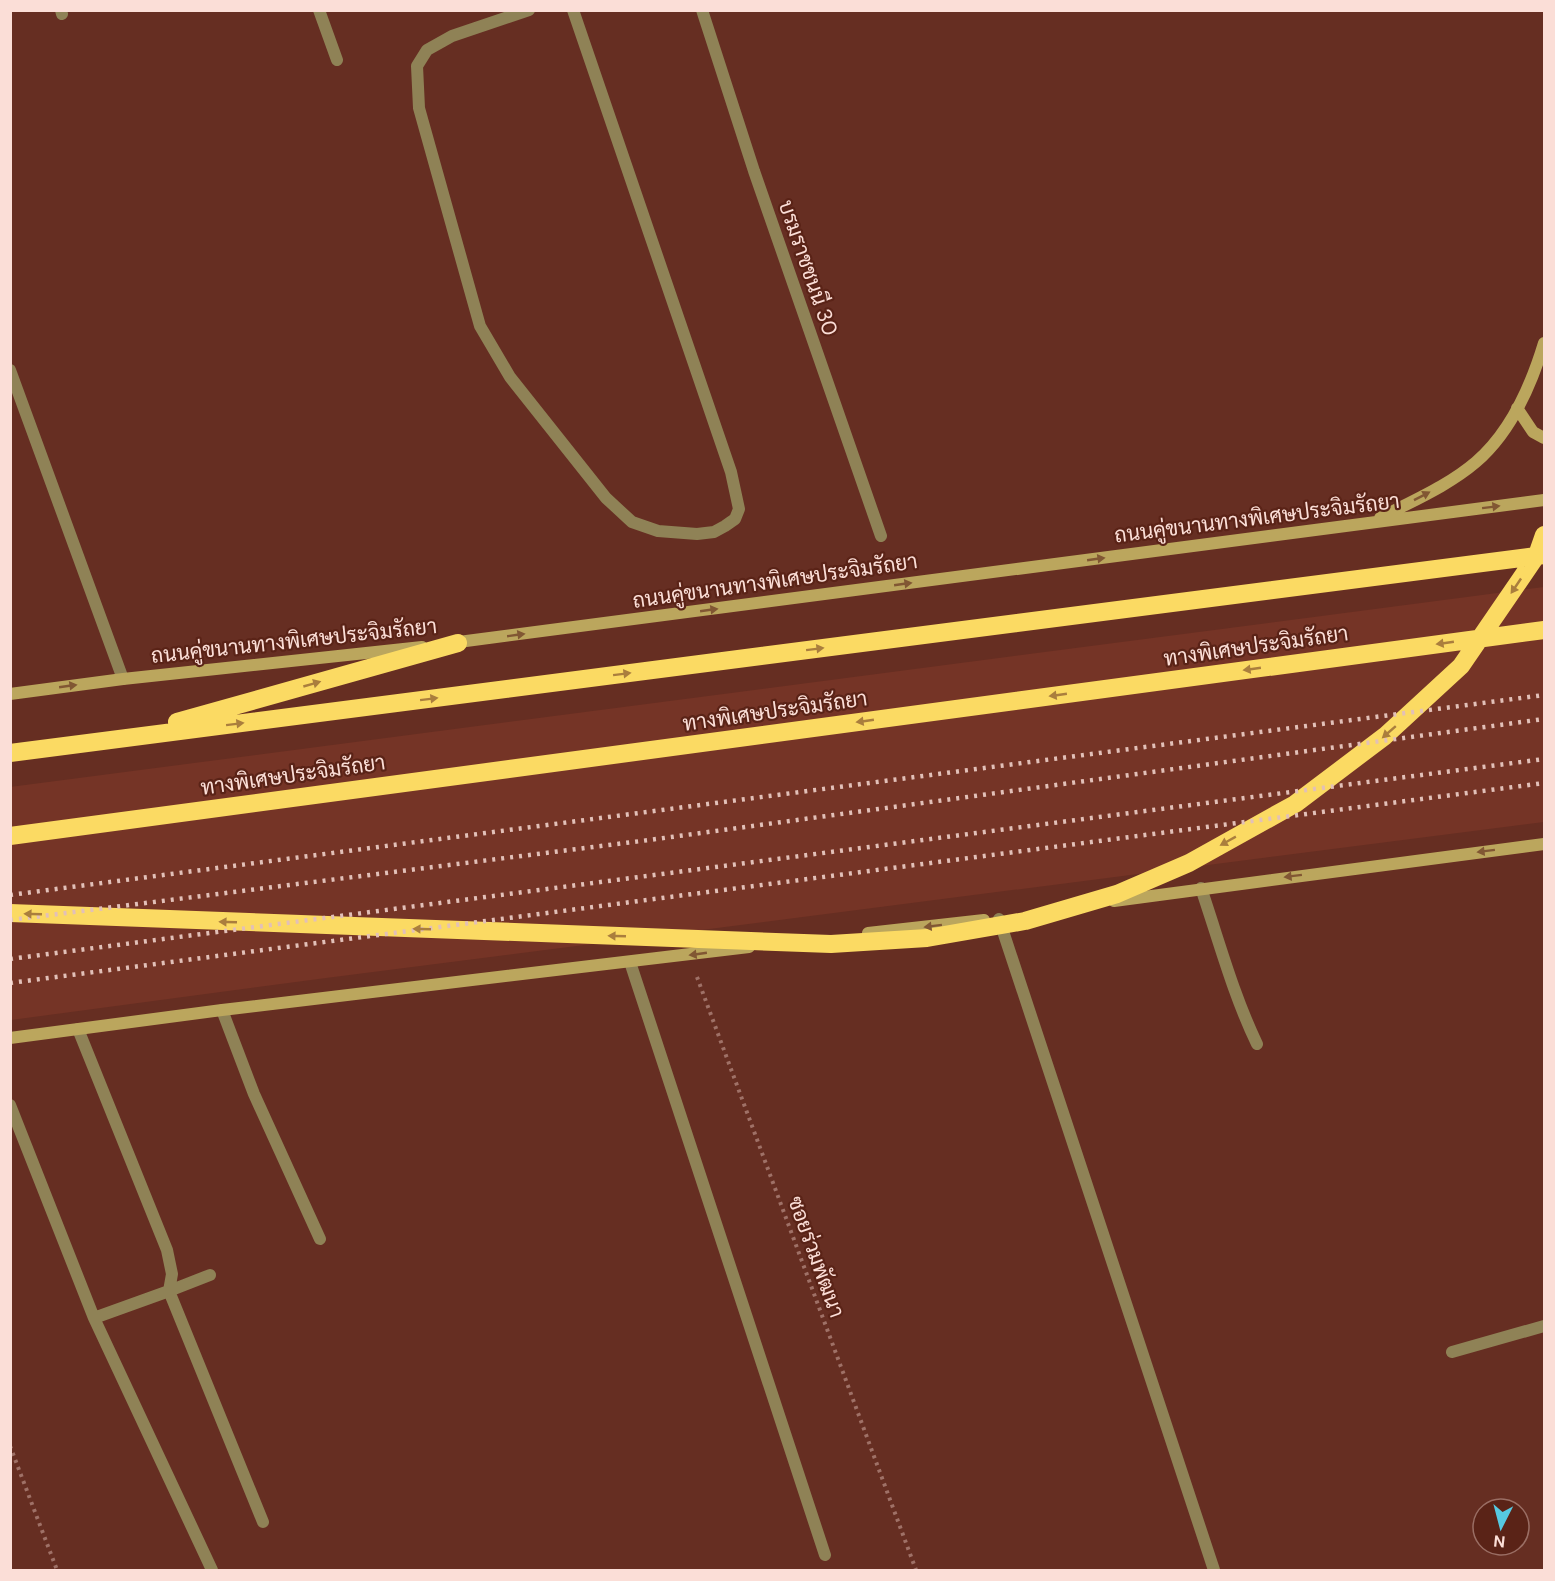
<svg xmlns="http://www.w3.org/2000/svg" width="1555" height="1581" font-family="'DM Sans',Sarabun,sans-serif">
	<style>
		.built { fill: #753426 }
		.lines { fill: none; stroke-linecap: round; stroke-linejoin: round }
		.path { stroke: #9f7167; stroke-width: 4; stroke-dasharray: 3 4.5; stroke-linecap: butt }
		.service { stroke: #8f8256; stroke-width: 12 }
		.minor { stroke: #8f8256; stroke-width: 12 }
		.secondary { stroke: #bba65d; stroke-width: 12 }
		.motorway { stroke: #fbda63; stroke-width: 18 }
		.rail { stroke: #e2c0b8; stroke-width: 4.5; stroke-dasharray: 3 6; stroke-linecap: butt }
		.oneway { fill: #815733 }
		.oneway2 { fill: #aa7e3d }
		.labels { text-anchor: middle; dominant-baseline: central; stroke-width: 4.5; stroke-linejoin: round; paint-order: stroke }
		.street-label { font-size: 21px; fill: #fbded7; stroke: #5a2317 }
	</style>
	<rect width="100%" height="100%" fill="#662e22"/>
	<path class="built" d="M 1544,587 L 1544,822 L 326,978 L 11,1020 L 10,787 Z"/>
	<g class="lines">
		<path class="path" d="M 697,977 L 916,1570
			M 10,1446 L 57,1570"/>
		<path class="service" d="M 61,10 L 62,14
			M 319,10 L 337,60
			M 10,370 L 123,679
			M 1201,888 C 1219,941 1233,994 1257,1044
			M 630,962 L 825,1555
			M 222,1010 L 254,1094 L 320,1239
			M 78,1029 L 167,1250 L 172,1274 L 169,1291 L 210,1275
			M 10,1105 L 94,1318 L 169,1291 L 263,1522
			M 94,1318 L 212,1570"/>
		<path class="minor" d="M 529,10 L 452,36 L 427,50 L 417,66 L 419,108 L 480,326 L 510,377 L 606,498 L 632,522 L 658,531 L 697,534 L 714,532 L 725,526 L 735,519 L 739,509 L 731,472 L 573,10
			M 702,10 L 754,171 L 881,536
			M 999,919 L 1214,1570
			M 1452,1352 L 1544,1326"/>
		<path class="secondary" d="M 1517,408 L 1533,432 L 1544,438
			M 1380,518 C 1412,501 1448,486 1476,462 C 1511,432 1531,386 1544,343
			M 451,643 L 1544,500
			M 10,694 L 123,679 L 422,647
			M 1114,901 L 1544,844
			M 868,933 L 984,920
			M 10,1038 L 222,1010 L 749,947"/>
		<path class="motorway" d="M 177,722 L 458,643
			M 10,753 L 1544,555
			M 10,836 L 1544,630
			M 10,913 L 831,944 L 927,938 L 1025,921 L 1117,894 L 1189,863 L 1295,804 L 1385,736 L 1461,666 L 1537,555 L 1544,535"/>
		<path class="rail" d="M 10,895 L 1544,695
			M 10,920 L 649,840 L 1544,719
			M 10,959 L 1544,759
			M 10,983 L 1544,783"/>
	</g>
	<defs><path id="oneway-solid" d="M-6-.8H1V-3.2L6.5 0L1 3.2V.8H-6Z" transform="scale(1.5)"/></defs>
	<g class="oneway">
		<use href="#oneway-solid" transform="translate(1422 496) rotate(-27)"/>
		<use href="#oneway-solid" transform="translate(1491 507) rotate(-7)"/>
		<use href="#oneway-solid" transform="translate(1096 559) rotate(-8)"/>
		<use href="#oneway-solid" transform="translate(903 584) rotate(-8)"/>
		<use href="#oneway-solid" transform="translate(709 610) rotate(-8)"/>
		<use href="#oneway-solid" transform="translate(516 635) rotate(-8)"/>
		<use href="#oneway-solid" transform="translate(68 686) rotate(-8)"/>
		<use href="#oneway-solid" transform="translate(1486 851) rotate(173)"/>
		<use href="#oneway-solid" transform="translate(1293 876) rotate(173)"/>
		<use href="#oneway-solid" transform="translate(933 926) rotate(173)"/>
		<use href="#oneway-solid" transform="translate(698 954) rotate(172)"/>
	</g>
	<g class="oneway2">
		<use href="#oneway-solid" transform="translate(1516 586) rotate(124)"/>
		<use href="#oneway-solid" transform="translate(1445 643) rotate(172)"/>
		<use href="#oneway-solid" transform="translate(815 649) rotate(-7)"/>
		<use href="#oneway-solid" transform="translate(1252 669) rotate(172)"/>
		<use href="#oneway-solid" transform="translate(622 674) rotate(-7)"/>
		<use href="#oneway-solid" transform="translate(312 684) rotate(-16)"/>
		<use href="#oneway-solid" transform="translate(1058 695) rotate(172)"/>
		<use href="#oneway-solid" transform="translate(429 699) rotate(-7)"/>
		<use href="#oneway-solid" transform="translate(865 721) rotate(172)"/>
		<use href="#oneway-solid" transform="translate(235 724) rotate(-7)"/>
		<use href="#oneway-solid" transform="translate(1389 732) rotate(139)"/>
		<use href="#oneway-solid" transform="translate(1228 841) rotate(151)"/>
		<use href="#oneway-solid" transform="translate(33 914) rotate(-178)"/>
		<use href="#oneway-solid" transform="translate(228 922) rotate(-178)"/>
		<use href="#oneway-solid" transform="translate(422 929) rotate(-178)"/>
		<use href="#oneway-solid" transform="translate(617 936) rotate(-178)"/>
	</g>
	<g class="labels">
		<g class="street-label">
			<text transform="translate(808 268) rotate(71)">บรมราชชนนี 30</text>
			<text transform="translate(1257 518) rotate(-7)">ถนนคู่ขนานทางพิเศษประจิมรัถยา</text>
			<text transform="translate(775 581) rotate(-8)">ถนนคู่ขนานทางพิเศษประจิมรัถยา</text>
			<text transform="translate(294 641) rotate(-6)">ถนนคู่ขนานทางพิเศษประจิมรัถยา</text>
			<text transform="translate(1256 646) rotate(-8)">ทางพิเศษประจิมรัถยา</text>
			<text transform="translate(775 711) rotate(-8)">ทางพิเศษประจิมรัถยา</text>
			<text transform="translate(293 775) rotate(-8)">ทางพิเศษประจิมรัถยา</text>
			<text transform="translate(816 1257) rotate(70)">ซอยร่วมพัฒนา</text>
		</g>
	</g>
	<rect width="1555" height="1581" fill="none" stroke="#fbded7" stroke-width="24"/>
	<g transform="translate(1501 1527) rotate(186)"><circle r="28" fill="#5a2317" stroke="#9a6e64" stroke-width="1.5"/>
	<path d="M0-4.5L10 22L0 15L-10 22Z" fill="#56c9e1"/>
	<text y="-9" font-size="16" font-weight="bold" text-anchor="middle" fill="#fbded7">N</text>
	</g>
</svg>
